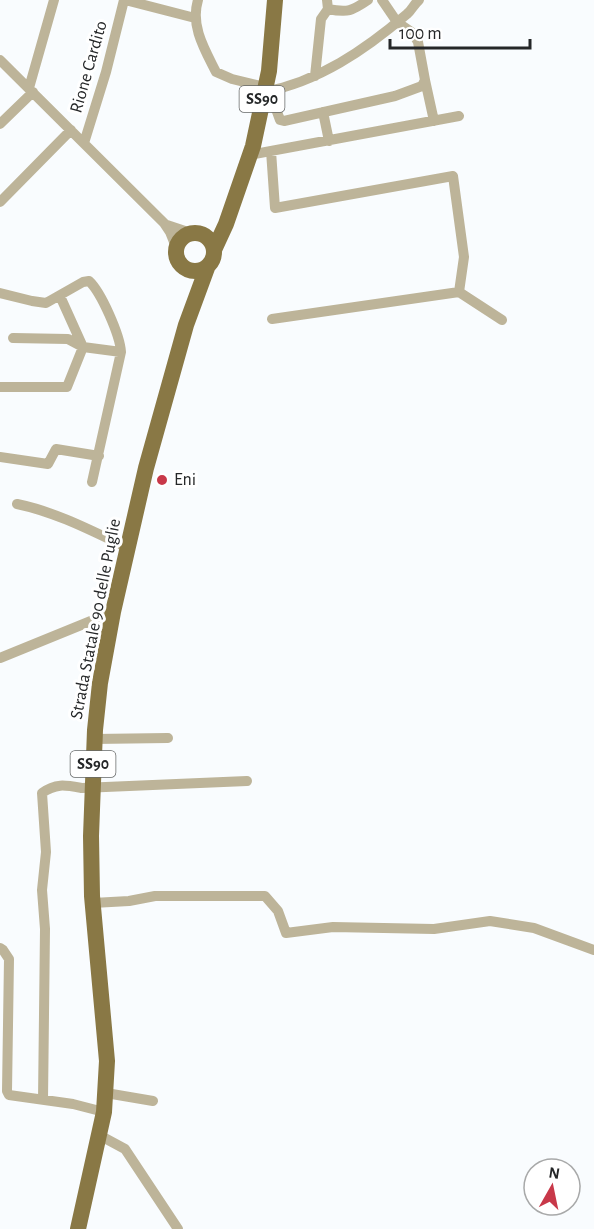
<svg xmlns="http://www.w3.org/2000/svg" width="594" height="1229" font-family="'Alegreya Sans',sans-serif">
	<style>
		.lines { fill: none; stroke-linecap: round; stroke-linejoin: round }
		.street { stroke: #bdb499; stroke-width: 10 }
		.primary { stroke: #897845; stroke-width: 16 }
		.poi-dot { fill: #c83849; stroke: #fff; stroke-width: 2 }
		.labels { text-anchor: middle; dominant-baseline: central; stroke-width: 6; stroke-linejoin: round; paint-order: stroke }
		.shield { fill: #fff; stroke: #666868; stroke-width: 1.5 }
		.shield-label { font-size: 16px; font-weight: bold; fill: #252728 }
		.street-label { font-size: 18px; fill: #252728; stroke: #fff }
		.poi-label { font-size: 18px; fill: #252728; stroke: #fff; text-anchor: start }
	</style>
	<rect width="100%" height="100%" fill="#f9fcfe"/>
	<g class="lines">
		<path class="street" d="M 125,0 L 195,18
			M 198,0 C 190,26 205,50 216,72 L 232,79 L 265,87
			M 327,0 L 328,9 C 348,13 352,11 368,0
			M 0,60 L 164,223 L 170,232 L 176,247
			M 315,76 L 321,19 L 328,9
			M 425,80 L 434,121
			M 29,88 L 54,0
			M 264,92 C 318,82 365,50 407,14 C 412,10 414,4 419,0
			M 262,102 L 276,109 L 280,120 L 284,121 L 395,96 L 422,86 L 425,80 L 418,42 L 413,33 L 397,22 L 382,0
			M 323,112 L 329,141
			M 0,124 L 33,92
			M 84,143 L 106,72 L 124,0
			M 271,151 L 275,208 L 453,176 L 464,257 L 459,292 L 502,320
			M 249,155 L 459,116
			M 0,202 L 71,130
			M 167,225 L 191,233
			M 0,293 L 32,301 L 46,303 L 83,282 L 89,281 C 101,292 120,335 121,352 L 92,482
			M 272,319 L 459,292
			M 13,338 L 68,339 L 83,347 L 121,352
			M 0,387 L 67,387 L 83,347 L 60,296
			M 0,457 L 48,464 L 56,449 L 99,456
			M 17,504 C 56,512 92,531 128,548
			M 0,658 L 113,612
			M 94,739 L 168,738
			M 93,903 L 129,901 L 155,896 L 265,896 L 278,911 L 286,933 L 333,927 L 434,929 L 490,921 L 534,928 L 594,950
			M 0,948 L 3,950 L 9,959 L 7,1091 L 9,1095 L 73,1104 L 104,1112
			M 106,1093 L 153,1101
			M 43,1100 L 45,929 L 42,890 L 46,852 L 42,793 C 56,783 65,785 82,788 L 247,781
			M 99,1135 L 125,1149 L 178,1229"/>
		<path class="primary" d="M176 252a19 19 0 1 1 38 0a19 19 0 1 1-38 0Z
			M 214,250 L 226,224 L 253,146 L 269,71 L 275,0
			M 78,1229 L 104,1112 L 107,1061 L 92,896 L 91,836 L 95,730 L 100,683 L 113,612 L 146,468 L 186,325 L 207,268"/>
	</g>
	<circle class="poi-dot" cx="162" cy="480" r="6"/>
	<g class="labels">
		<g class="shield">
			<rect x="239.5" y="86" width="45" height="26" rx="4.5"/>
			<rect x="70.5" y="751" width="45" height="26" rx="4.5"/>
		</g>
		<g class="shield-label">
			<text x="262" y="99">SS90</text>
			<text x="93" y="764">SS90</text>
		</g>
		<g class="street-label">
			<text transform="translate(89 67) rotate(-74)">Rione Cardito</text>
			<text transform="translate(96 619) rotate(-79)">Strada Statale 90 delle Puglie</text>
		</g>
		<g class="poi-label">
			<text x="174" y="480">Eni</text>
		</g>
	</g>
	<g transform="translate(552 1187) rotate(9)"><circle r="28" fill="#ffffff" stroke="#a8a9a9" stroke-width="1.5"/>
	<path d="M0-4.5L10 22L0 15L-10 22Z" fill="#c83849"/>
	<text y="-9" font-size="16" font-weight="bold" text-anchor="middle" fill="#252728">N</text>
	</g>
	<path d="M390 39v9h140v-9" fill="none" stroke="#252728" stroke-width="3"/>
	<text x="399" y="39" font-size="18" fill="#252728" stroke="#ffffff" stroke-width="4.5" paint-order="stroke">100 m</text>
</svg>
